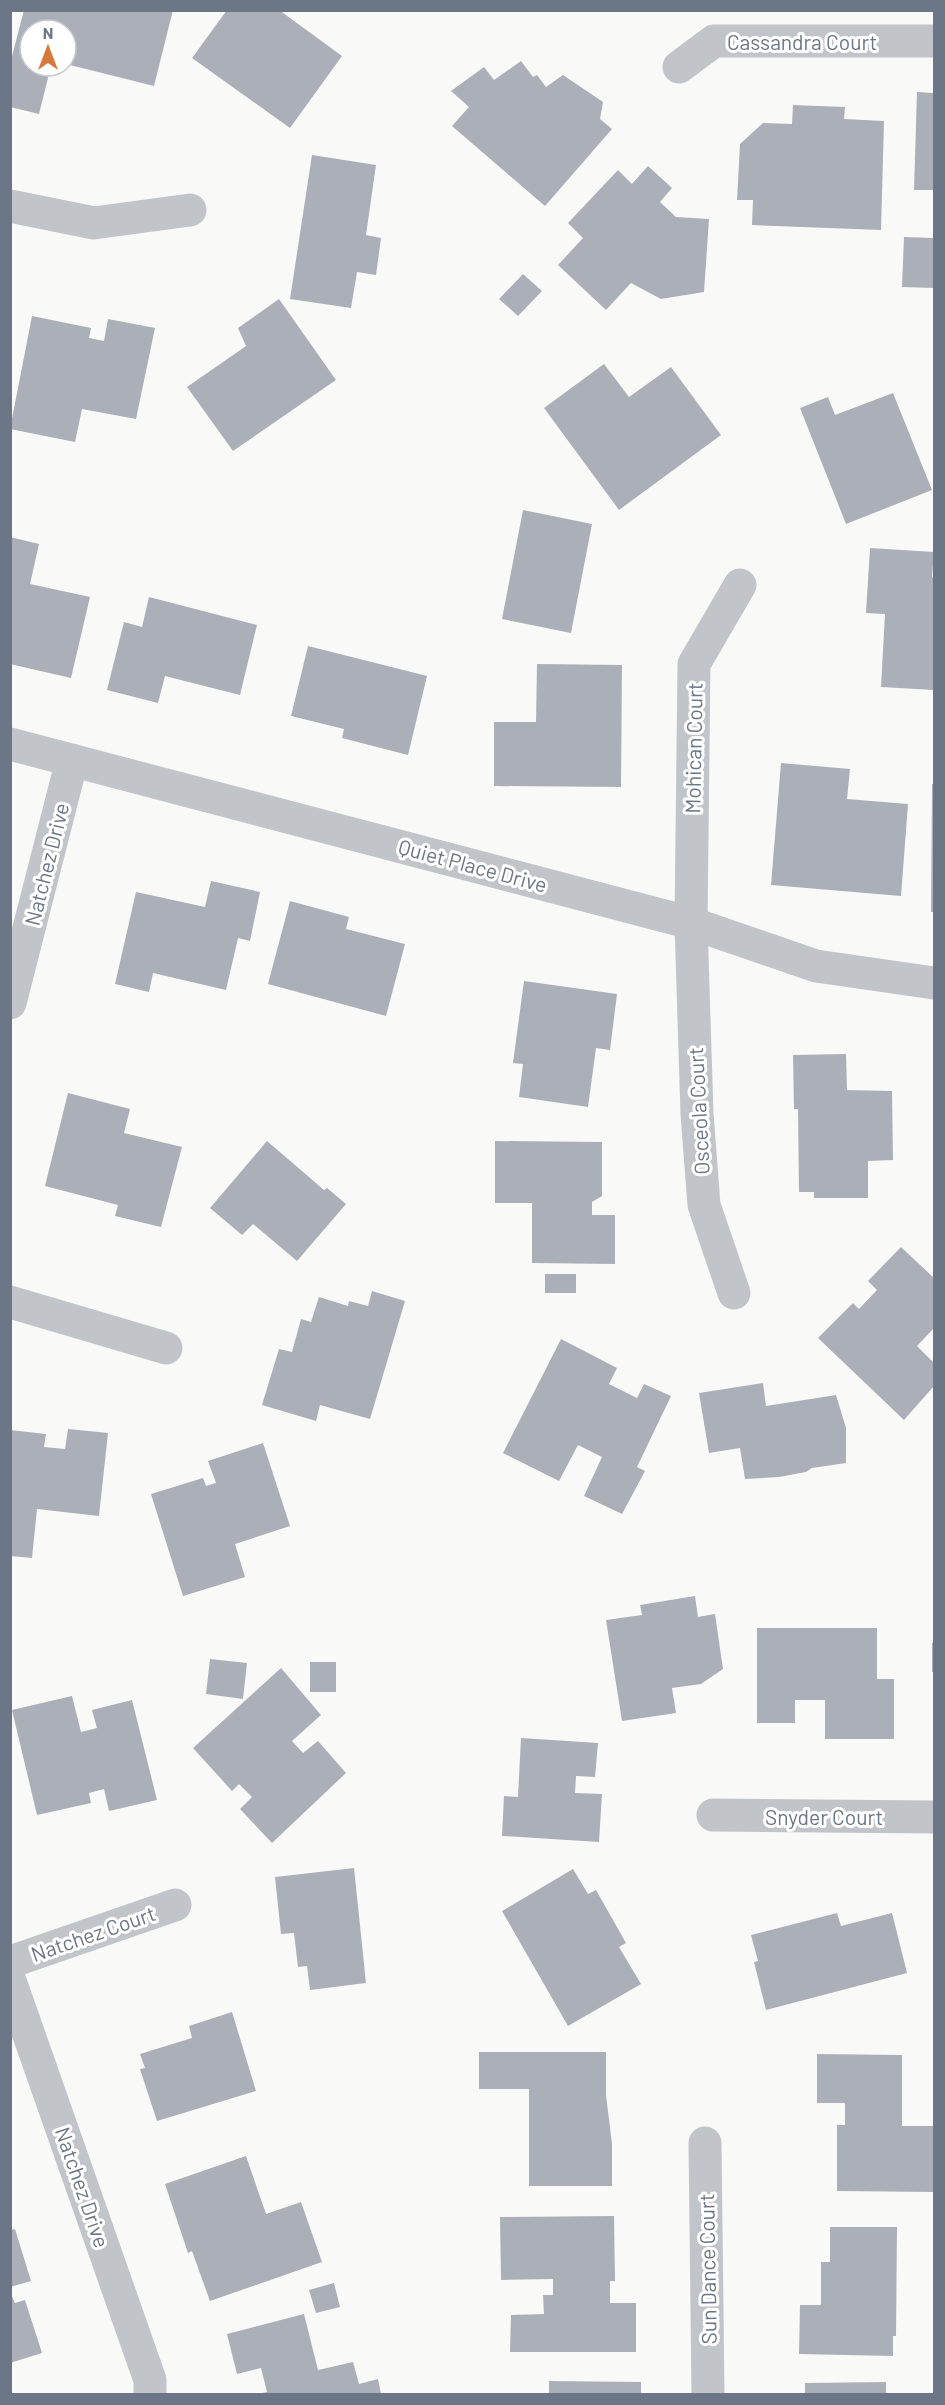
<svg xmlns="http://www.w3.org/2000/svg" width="945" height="2405" font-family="Barlow,sans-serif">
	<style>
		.building { fill: #abb0b8 }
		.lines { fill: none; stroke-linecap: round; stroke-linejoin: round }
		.minor { stroke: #c1c4c9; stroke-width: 33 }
		.labels { text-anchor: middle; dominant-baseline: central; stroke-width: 6; stroke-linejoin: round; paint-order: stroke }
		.street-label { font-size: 21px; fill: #6b7686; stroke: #fff }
	</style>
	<rect width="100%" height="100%" fill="#f9f9f8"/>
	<path class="building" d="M 24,10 L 173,10 L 154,86 L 66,64 L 66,30 L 30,30 L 30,66 L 51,66 L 39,114 L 10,107 L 10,64 Z
		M 227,10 L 279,10 L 342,56 L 290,128 L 192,58 Z
		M 521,61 L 533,77 L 537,75 L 546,87 L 563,75 L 603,102 L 600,119 L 612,129 L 545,206 L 452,126 L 469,107 L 451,91 L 484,67 L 494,80 Z
		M 917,92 L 934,93 L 934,190 L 914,190 Z
		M 793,105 L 845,107 L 844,119 L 884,121 L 881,230 L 752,225 L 753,200 L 737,200 L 740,144 L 763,123 L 792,124 Z
		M 312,155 L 376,165 L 366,235 L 381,238 L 376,275 L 357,272 L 351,308 L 290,299 Z
		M 648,166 L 672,188 L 660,202 L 676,217 L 709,219 L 704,292 L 661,299 L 631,283 L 606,310 L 558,265 L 583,238 L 568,223 L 618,170 L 632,184 Z
		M 904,237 L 934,238 L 934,288 L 902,287 Z
		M 523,274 L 542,291 L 518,316 L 499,299 Z
		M 279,299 L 336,380 L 233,451 L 187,387 L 246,346 L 238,328 Z
		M 32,316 L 91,328 L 89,338 L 104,341 L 108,319 L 155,328 L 136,419 L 82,409 L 75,442 L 10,429 Z
		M 604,364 L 629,397 L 671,367 L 721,435 L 619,510 L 544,408 Z
		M 893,393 L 932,490 L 846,524 L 800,408 L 828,397 L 835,415 Z
		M 523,510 L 592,524 L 571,633 L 502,619 Z
		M 10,537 L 39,544 L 30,584 L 90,597 L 71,678 L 10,664 Z
		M 870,548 L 934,552 L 932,577 L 934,578 L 934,690 L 881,687 L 885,614 L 866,613 Z
		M 149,597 L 257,625 L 240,695 L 165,676 L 158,703 L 107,690 L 124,622 L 142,627 Z
		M 308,646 L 427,676 L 408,755 L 342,738 L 344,729 L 291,716 Z
		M 537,664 L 622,665 L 621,787 L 494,786 L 494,722 L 536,722 Z
		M 781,763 L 850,769 L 847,799 L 908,804 L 901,896 L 771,885 Z
		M 932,784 L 934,784 L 934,912 L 931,912 Z
		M 211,881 L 260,892 L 250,941 L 238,938 L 226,990 L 153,973 L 149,992 L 115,984 L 136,892 L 205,907 Z
		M 290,901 L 349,917 L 346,929 L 405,944 L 386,1016 L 268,984 Z
		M 524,981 L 617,994 L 610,1050 L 596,1048 L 588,1107 L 519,1097 L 523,1064 L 513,1063 Z
		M 846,1054 L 847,1090 L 892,1091 L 893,1160 L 868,1161 L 868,1198 L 814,1198 L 814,1192 L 799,1192 L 798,1109 L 794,1109 L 793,1055 Z
		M 68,1093 L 130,1109 L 124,1133 L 182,1147 L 161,1227 L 115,1216 L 118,1205 L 45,1186 Z
		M 267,1141 L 324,1190 L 327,1188 L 346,1204 L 297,1261 L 253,1224 L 242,1235 L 210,1208 Z
		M 495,1141 L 602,1142 L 602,1196 L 592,1202 L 592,1215 L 615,1215 L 615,1264 L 532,1263 L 532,1203 L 495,1203 Z
		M 901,1247 L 934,1278 L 934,1328 L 917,1346 L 934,1363 L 934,1386 L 904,1420 L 818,1338 L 853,1303 L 859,1309 L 877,1290 L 868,1281 Z
		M 545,1274 L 576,1274 L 576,1293 L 545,1293 Z
		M 372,1291 L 405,1301 L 370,1419 L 320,1405 L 316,1421 L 262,1405 L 279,1349 L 292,1352 L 301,1319 L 311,1322 L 319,1297 L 348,1306 L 349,1301 L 368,1306 Z
		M 561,1339 L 617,1368 L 609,1384 L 637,1398 L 644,1384 L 671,1396 L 637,1467 L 645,1471 L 622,1514 L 584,1496 L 602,1457 L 578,1445 L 559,1481 L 503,1453 Z
		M 763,1383 L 766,1406 L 836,1395 L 846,1428 L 846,1463 L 812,1468 L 806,1472 L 779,1477 L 745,1479 L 740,1448 L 709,1453 L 699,1393 Z
		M 68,1429 L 108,1433 L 99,1516 L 37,1509 L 32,1558 L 10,1556 L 10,1430 L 46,1434 L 44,1447 L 65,1449 Z
		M 263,1443 L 290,1526 L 235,1544 L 245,1577 L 183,1596 L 151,1494 L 203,1478 L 206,1486 L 216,1483 L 208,1461 Z
		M 695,1596 L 698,1617 L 715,1614 L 723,1669 L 701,1684 L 672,1688 L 676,1713 L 622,1721 L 606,1620 L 642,1615 L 640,1605 Z
		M 757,1628 L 877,1628 L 877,1679 L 894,1679 L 894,1739 L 825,1739 L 825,1700 L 795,1700 L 795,1723 L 757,1723 Z
		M 934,1642 L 934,1672 L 932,1672 L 932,1643 Z
		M 210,1659 L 247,1663 L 243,1699 L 206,1694 Z
		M 310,1662 L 336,1662 L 336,1692 L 310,1692 Z
		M 281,1668 L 321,1715 L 292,1741 L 303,1753 L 318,1741 L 346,1773 L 272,1843 L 240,1809 L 252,1797 L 239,1784 L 232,1791 L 193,1748 Z
		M 72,1696 L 81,1732 L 97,1728 L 92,1710 L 132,1700 L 157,1800 L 109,1811 L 104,1789 L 89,1793 L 91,1803 L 37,1815 L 12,1710 Z
		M 521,1738 L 598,1743 L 595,1777 L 576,1776 L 575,1793 L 602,1794 L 599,1842 L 502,1836 L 504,1796 L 518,1797 Z
		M 354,1868 L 366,1983 L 310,1990 L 307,1966 L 298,1967 L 294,1933 L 281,1934 L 275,1877 Z
		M 573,1869 L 588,1894 L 596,1890 L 626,1943 L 619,1947 L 641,1984 L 568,2026 L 502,1911 Z
		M 837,1913 L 841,1926 L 892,1913 L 907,1973 L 766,2010 L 754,1962 L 758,1961 L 751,1935 Z
		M 232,2012 L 256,2091 L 157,2121 L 140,2069 L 145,2068 L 140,2054 L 192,2038 L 189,2026 Z
		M 479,2052 L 606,2052 L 606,2095 L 612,2144 L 612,2186 L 529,2186 L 529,2089 L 479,2089 Z
		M 817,2054 L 902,2055 L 902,2126 L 934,2126 L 934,2192 L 837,2191 L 837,2125 L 845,2125 L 845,2103 L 817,2103 Z
		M 246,2156 L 266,2214 L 301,2202 L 322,2262 L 210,2301 L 192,2251 L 188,2253 L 165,2184 Z
		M 614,2216 L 615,2281 L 610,2281 L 610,2303 L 636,2303 L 636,2352 L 510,2352 L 511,2315 L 544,2314 L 543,2295 L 553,2295 L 553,2279 L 501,2280 L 500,2217 Z
		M 830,2227 L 897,2227 L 896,2336 L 893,2336 L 893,2356 L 799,2354 L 800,2305 L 821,2305 L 821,2262 L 830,2262 Z
		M 15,2229 L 31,2281 L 10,2287 L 10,2230 Z
		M 334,2283 L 340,2307 L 316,2313 L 309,2290 Z
		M 10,2292 L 15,2303 L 25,2300 L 42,2353 L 10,2363 Z
		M 304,2314 L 318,2370 L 353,2362 L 359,2384 L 378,2379 L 381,2394 L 257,2394 L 267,2392 L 261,2368 L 237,2374 L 227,2334 Z
		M 549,2381 L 641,2382 L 641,2394 L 549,2394 Z
		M 886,2382 L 886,2394 L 805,2394 L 805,2383 Z"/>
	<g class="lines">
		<path class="minor" d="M 679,67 L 714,41 L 934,41
			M 10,206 L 94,223 L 190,210
			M 10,744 L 691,923 L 816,966 L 934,983
			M 10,1003 L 72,760
			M 734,1293 L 704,1205 L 697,1114 L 691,923 L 694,664 L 740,585
			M 10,1302 L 166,1348
			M 713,1815 L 934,1817
			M 10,1962 L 175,1905
			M 10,1981 L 150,2380 L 150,2394
			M 705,2143 L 708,2394"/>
	</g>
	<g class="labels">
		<g class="street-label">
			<text x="802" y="41">Cassandra Court</text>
			<text transform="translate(693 748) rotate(-89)">Mohican Court</text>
			<text transform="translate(46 864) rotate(-76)">Natchez Drive</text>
			<text transform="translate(473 865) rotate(15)">Quiet Place Drive</text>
			<text transform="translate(698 1111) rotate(-93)">Osceola Court</text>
			<text x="824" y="1816">Snyder Court</text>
			<text transform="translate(93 1933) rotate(-19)">Natchez Court</text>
			<text transform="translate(83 2187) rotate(71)">Natchez Drive</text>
			<text transform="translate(707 2269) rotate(-91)">Sun Dance Court</text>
		</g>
	</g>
	<rect width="945" height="2405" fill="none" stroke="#6b7686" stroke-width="24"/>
	<g transform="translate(48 48)"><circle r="28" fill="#ffffff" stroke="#c4c8cf" stroke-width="1.5"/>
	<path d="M0-4.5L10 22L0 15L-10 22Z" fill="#d57a3c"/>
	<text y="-9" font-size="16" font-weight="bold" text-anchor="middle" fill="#6b7686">N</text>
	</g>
</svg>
